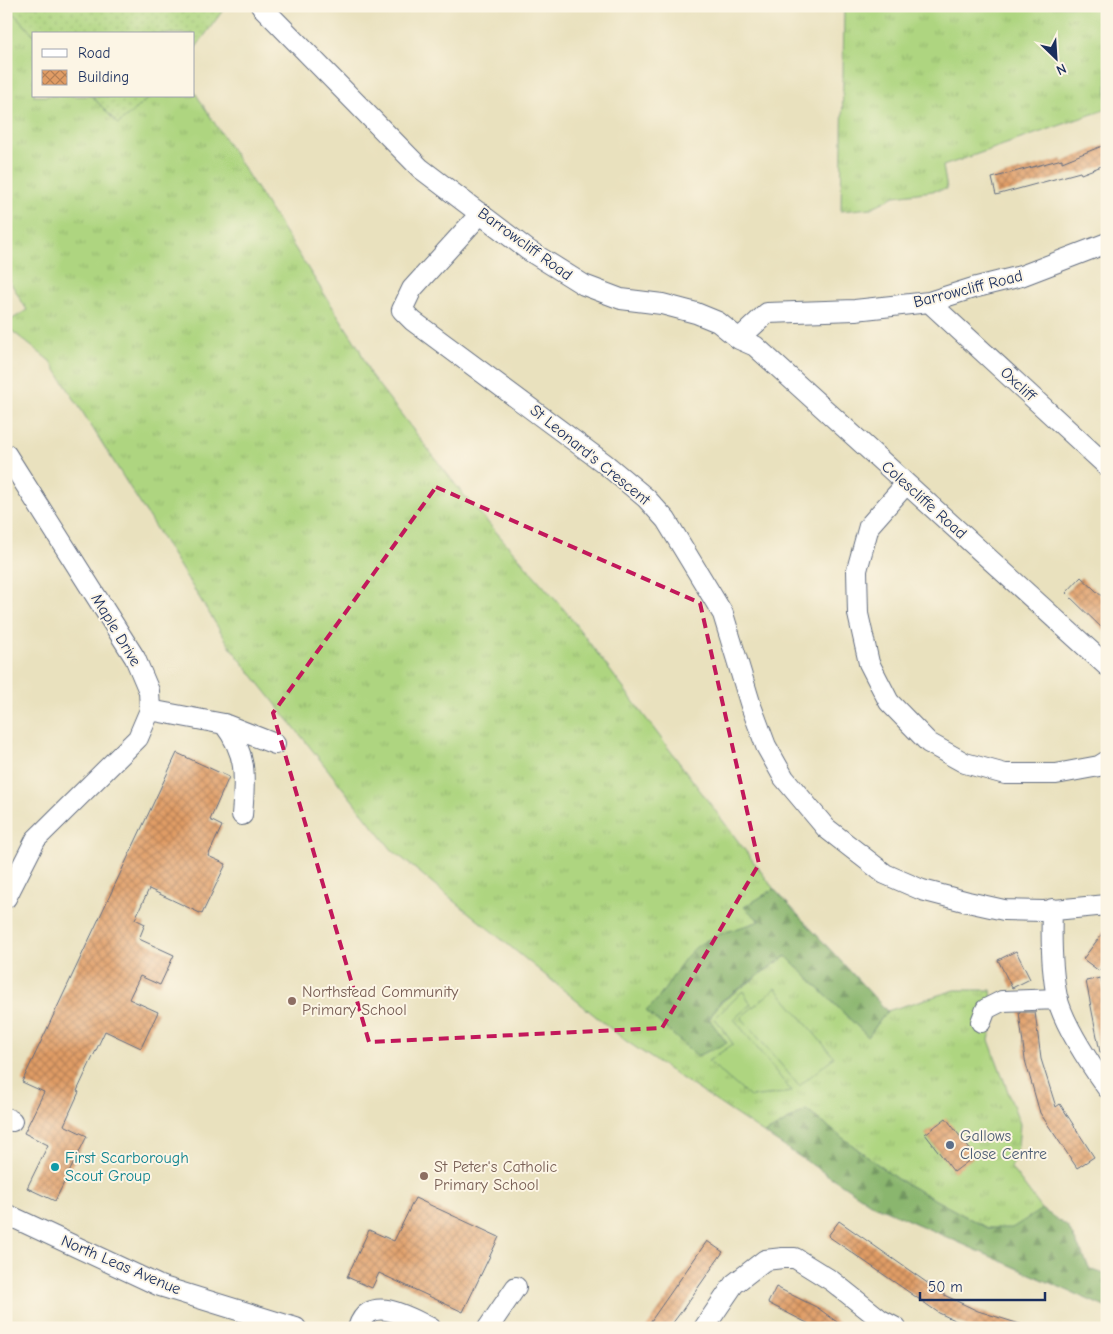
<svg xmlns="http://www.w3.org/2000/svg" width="1113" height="1334" font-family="'Comic Neue',sans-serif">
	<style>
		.grass { fill: url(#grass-tufts); stroke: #64826f }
		.forest { fill: url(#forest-firs); stroke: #527266 }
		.garden { fill: url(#garden-dots); stroke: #64826f }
		.pitch { fill: #aed580; stroke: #64826f }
		.building { fill: url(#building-cross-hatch) }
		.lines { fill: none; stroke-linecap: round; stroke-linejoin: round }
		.minor-casing { stroke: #636d80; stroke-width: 22 }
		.minor { stroke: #fff; stroke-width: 20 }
		.marked { fill: none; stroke: #c2185b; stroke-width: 4; stroke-dasharray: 10 6; stroke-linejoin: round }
		.education-dot { fill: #8d6e63; stroke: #fcf5e5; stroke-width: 2 }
		.service-dot { fill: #5c6f8a; stroke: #fcf5e5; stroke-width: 2 }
		.culture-dot { fill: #0f9aa8; stroke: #fcf5e5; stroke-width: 2 }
		.labels { text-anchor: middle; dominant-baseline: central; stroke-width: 4; stroke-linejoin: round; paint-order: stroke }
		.street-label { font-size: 16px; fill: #1b2f5e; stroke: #fcf5e5 }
		.education-label { font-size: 16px; fill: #785e54; stroke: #fcf5e5; text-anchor: start }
		.service-label { font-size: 16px; fill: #4e5e75; stroke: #fcf5e5; text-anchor: start }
		.culture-label { font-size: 16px; fill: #0d838f; stroke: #fcf5e5; text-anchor: start }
	</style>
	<defs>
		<pattern id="grass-tufts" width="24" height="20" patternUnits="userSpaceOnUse" patternTransform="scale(1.25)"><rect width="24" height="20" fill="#aed580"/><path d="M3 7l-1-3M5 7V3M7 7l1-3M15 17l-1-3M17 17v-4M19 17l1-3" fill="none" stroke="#95b771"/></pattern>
		<pattern id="forest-firs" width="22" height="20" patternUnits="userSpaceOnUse" patternTransform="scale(1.25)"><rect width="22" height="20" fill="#8ab66e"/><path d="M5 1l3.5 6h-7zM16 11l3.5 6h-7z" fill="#70945e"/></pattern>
		<pattern id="garden-dots" width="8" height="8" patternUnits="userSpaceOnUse" patternTransform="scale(1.25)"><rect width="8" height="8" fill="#aed580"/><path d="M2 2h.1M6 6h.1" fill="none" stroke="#95b771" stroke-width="1.8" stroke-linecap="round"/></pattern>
		<pattern id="building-cross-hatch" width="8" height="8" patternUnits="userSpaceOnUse" patternTransform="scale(1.25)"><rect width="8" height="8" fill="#e09c65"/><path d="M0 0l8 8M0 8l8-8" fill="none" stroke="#b58056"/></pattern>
	</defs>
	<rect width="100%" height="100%" fill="#fcf5e5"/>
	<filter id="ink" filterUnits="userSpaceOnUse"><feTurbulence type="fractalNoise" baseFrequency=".02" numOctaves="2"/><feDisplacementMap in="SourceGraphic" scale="10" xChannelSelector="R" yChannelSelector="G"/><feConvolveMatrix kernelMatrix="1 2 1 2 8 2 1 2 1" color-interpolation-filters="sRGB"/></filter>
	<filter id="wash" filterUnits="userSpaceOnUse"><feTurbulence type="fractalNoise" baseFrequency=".0096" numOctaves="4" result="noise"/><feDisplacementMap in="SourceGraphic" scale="20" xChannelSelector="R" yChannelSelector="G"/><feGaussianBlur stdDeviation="1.12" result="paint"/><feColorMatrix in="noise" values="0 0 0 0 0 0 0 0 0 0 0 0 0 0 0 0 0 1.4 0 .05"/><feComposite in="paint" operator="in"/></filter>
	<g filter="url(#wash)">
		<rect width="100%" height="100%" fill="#e9e1be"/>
		<path class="grass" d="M 7,6 L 34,35 L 34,96 L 92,96 L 118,124 L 151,96 L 194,96 L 194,91 L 359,348 L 370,374 L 462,493 L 567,613 L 774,889 L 745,907 L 760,921 L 710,939 L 659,1000 L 647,1011 L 709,1019 L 720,1003 L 786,956 L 868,1037 L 887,1011 L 955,990 L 991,990 L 994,1018 L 989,1040 L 1020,1124 L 1018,1146 L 1011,1168 L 1042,1209 L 1012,1229 L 987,1228 L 897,1179 L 806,1110 L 765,1134 L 626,1041 L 392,850 L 231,648 L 51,362 L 6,326 L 6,323 L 27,310 L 6,275 Z
			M 844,6 L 1107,6 L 1107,109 L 943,166 L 947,189 L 895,196 L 871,208 L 841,211 Z"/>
		<path class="forest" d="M 774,889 L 887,1011 L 868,1037 L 786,956 L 720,1002 L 709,1019 L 727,1043 L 697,1056 L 646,1011 C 666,994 673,971 690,953 C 705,935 738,929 760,921 L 744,907 Z
			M 806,1110 L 897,1179 L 987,1228 L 1012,1228 L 1042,1209 L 1068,1227 L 1090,1269 L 1107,1275 L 1107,1308 L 872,1204 L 765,1134 Z"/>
		<path class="garden" d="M 7,6 L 226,6 L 194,50 L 194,34 L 34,35 Z
			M 92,96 L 151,96 L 118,124 Z"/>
		<path class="pitch" d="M 776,988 L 834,1057 L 799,1086 L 741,1017 Z
			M 743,991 L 751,1004 L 734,1019 L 792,1092 L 750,1097 L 708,1061 L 733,1044 L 715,1018 Z"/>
		<g id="blocks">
			<path class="building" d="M 1107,144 L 1107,164 L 1081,174 L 1080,172 L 996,195 L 992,178 L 1062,159 L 1062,162 Z
				M 1081,577 L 1107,601 L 1107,633 L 1066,593 Z
				M 177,753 L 229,777 L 210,820 L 222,826 L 208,856 L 226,864 L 202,914 L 149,889 L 135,919 L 145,924 L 139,939 L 174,955 L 160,985 L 140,976 L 129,999 L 158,1012 L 141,1048 L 105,1031 L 77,1091 L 79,1092 L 64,1125 L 87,1136 L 55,1201 L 27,1188 L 48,1145 L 24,1133 L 44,1092 L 22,1082 Z
				M 1107,927 L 1107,960 L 1099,971 L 1083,959 Z
				M 1016,951 L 1030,979 L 1012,988 L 998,960 Z
				M 1101,978 L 1107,1006 L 1107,1052 L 1100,1052 L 1086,981 Z
				M 1019,1012 L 1035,1012 L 1041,1059 L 1056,1107 L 1060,1104 L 1094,1157 L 1077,1168 L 1040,1113 L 1025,1060 Z
				M 946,1118 L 975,1156 L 954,1172 L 925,1134 Z
				M 415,1198 L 499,1237 L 463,1312 L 379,1273 L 372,1288 L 347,1277 L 369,1230 L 394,1241 Z
				M 839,1221 L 946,1296 L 978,1311 L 1023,1325 L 1022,1328 L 971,1328 L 939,1313 L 828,1236 Z
				M 707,1241 L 723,1252 L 681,1312 L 669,1328 L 646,1328 Z
				M 776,1287 L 818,1308 L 845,1328 L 817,1328 L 768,1303 Z"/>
		</g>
	</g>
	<g filter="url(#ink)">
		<use href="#blocks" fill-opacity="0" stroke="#636d80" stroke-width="1"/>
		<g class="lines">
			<g class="minor-casing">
				<path id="minor" d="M 261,6 L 420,168 L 528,250 L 584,285 L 621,299 L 662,304 L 696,313 L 718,322 L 739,339 L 755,346 L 1107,666
					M 481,213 L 412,289 L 402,310 L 413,321 L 604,463 L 646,498 L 666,520 L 723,614 L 751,706 L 766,746 L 784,778 L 826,828 L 885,874 L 922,890 L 968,902 L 1004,910 L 1044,911 L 1107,905
					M 929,302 L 1107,466
					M 739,339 L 767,313 L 855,310 L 929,302 L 973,288 L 1021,276 L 1107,243
					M 6,454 L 135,658 L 149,691 L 150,710 L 138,738 L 36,839 L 6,898
					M 906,484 L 869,526 L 857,570 L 858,614 L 869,663 L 889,702 L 929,743 L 965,763 L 1005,774 L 1056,774 L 1099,766 L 1107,761
					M 150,710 L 224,724 L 275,744
					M 224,724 C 248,755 245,778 242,815
					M 1052,909 C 1051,939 1051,968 1057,997 C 1064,1026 1090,1064 1107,1088
					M 981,1022 L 986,1009 L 1002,1001 L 1058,999
					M 6,1118 L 12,1121
					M 6,1214 L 160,1286 L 296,1328
					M 358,1328 C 369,1292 409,1318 431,1328
					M 488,1328 L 516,1287
					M 704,1328 L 734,1284 L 765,1260 L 783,1258 L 795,1258 L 832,1281 L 881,1320 L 896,1328"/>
			</g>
			<use href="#minor" class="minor"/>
		</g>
	</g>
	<path class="marked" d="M 436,487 L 700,603 L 759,864 L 662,1028 L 369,1042 L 273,713 Z"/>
	<g class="education-dot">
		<circle cx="292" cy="1001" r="5"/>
		<circle cx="424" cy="1176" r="5"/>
	</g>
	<circle class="service-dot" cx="950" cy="1145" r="5"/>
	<circle class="culture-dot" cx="55" cy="1167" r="5"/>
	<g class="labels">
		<g class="street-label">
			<text transform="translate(525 244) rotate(36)">Barrowcliff Road</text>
			<text transform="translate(968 289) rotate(-14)">Barrowcliff Road</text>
			<text transform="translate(1018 384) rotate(43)">Oxcliff</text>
			<text transform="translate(590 455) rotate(39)">St Leonard's Crescent</text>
			<text transform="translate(924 500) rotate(42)">Colescliffe Road</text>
			<text transform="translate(116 630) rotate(59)">Maple Drive</text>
			<text transform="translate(121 1265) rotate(23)">North Leas Avenue</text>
		</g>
		<g class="education-label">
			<text x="302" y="992">Northstead Community<tspan x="302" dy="18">Primary School</tspan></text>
			<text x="434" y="1167">St Peter's Catholic<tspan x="434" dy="18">Primary School</tspan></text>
		</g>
		<g class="service-label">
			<text x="960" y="1136">Gallows<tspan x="960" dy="18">Close Centre</tspan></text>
		</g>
		<g class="culture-label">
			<text x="65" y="1158">First Scarborough<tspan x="65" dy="18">Scout Group</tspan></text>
		</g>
	</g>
	<rect width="1113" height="1334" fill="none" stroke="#fcf5e5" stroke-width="25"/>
	<rect x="32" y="32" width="162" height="65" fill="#fcf5e5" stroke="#a2a6af"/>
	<rect x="42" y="49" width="25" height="8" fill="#ffffff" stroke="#a2a6af"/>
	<text x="78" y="58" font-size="15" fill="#1b2f5e">Road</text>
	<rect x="42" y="70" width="25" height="15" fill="url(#building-cross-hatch)" stroke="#a2a6af"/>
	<text x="78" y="82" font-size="15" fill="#1b2f5e">Building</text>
	<g transform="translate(1056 58) rotate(155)" stroke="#fcf5e5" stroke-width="4" paint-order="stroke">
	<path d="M0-4L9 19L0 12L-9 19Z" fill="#1b2f5e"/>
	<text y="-8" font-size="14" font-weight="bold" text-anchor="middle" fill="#1b2f5e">N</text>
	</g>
	<path d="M920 1292v8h125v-8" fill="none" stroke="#1b2f5e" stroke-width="2.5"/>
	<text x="928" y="1292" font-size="15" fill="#1b2f5e" stroke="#fcf5e5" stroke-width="4" paint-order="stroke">50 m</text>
</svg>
